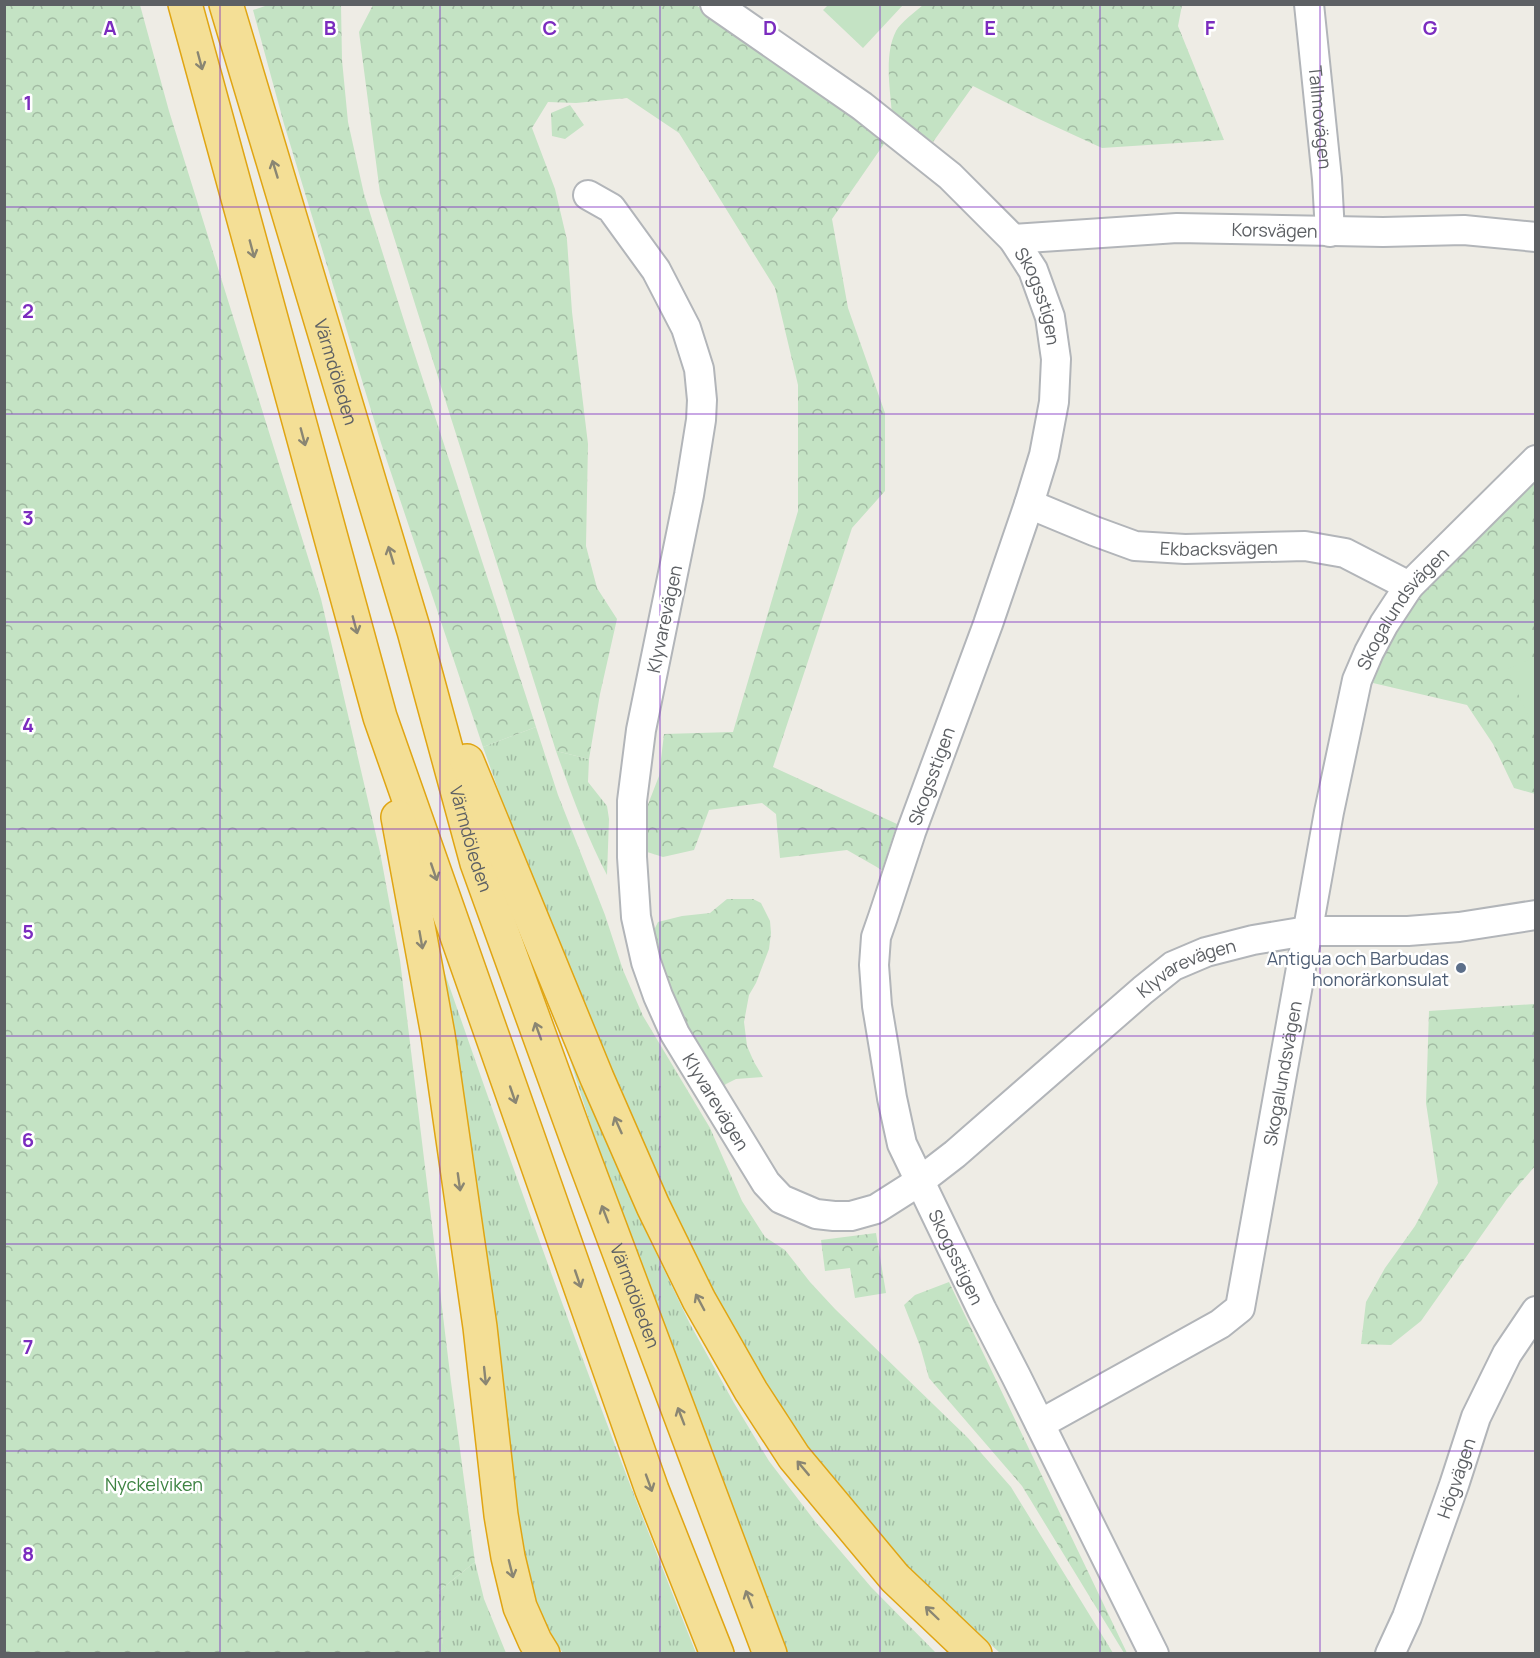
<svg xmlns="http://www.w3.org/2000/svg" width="1540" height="1658" font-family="Manrope,sans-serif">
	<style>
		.grass { fill: url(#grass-tufts) }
		.forest { fill: url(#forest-crowns) }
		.pitch { fill: #c4e3c4 }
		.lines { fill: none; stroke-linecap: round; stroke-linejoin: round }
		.minor-casing { stroke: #b2b5b9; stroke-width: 32 }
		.highway-casing { stroke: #e0a513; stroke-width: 36 }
		.minor { stroke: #fff; stroke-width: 28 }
		.highway { stroke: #f4df96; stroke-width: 33 }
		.oneway { stroke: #8a8673 }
		.grid { fill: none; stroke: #7b2cbf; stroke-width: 1.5; stroke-opacity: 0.55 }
		.service-dot { fill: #5c6f8a; stroke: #fff; stroke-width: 2 }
		.labels { text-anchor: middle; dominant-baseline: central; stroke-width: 5; stroke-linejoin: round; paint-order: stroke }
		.street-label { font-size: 18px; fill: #5d6064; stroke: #fff }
		.service-label { font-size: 18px; fill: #4e5e75; stroke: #fff; text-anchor: end }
		.park-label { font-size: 18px; fill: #3d8342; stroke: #fff }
		.grid-label { font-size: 20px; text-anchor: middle; font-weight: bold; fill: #7b2cbf; stroke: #fff; stroke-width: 5; stroke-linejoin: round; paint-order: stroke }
	</style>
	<defs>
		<pattern id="grass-tufts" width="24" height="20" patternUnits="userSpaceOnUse" patternTransform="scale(1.5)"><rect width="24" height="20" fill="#c4e3c4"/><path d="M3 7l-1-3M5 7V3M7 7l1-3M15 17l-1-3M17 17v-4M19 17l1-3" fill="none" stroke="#a2bba3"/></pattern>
		<pattern id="forest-crowns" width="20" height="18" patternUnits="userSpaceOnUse" patternTransform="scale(1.5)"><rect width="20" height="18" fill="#c4e3c4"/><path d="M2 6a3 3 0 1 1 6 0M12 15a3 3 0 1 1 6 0" fill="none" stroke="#a2bba3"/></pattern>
	</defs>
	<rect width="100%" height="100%" fill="#eeece5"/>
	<path class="grass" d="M 536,727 L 558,795 L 605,915 L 623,970 L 643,1016 L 710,1128 L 742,1201 L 765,1237 L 785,1250 L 810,1282 L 835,1309 L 968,1438 L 1011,1487 L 1113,1653 L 1000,1653 L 905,1566 L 808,1450 L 760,1378 L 722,1313 L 647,1157 L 523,859 L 483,747 Z
		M 556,751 L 589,759 L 588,782 L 607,806 L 609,819 L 607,875 C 586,835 571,793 556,751 Z
		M 442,965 C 522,1196 605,1426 696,1653 L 563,1653 C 534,1610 524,1562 514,1512 Z
		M 554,1009 L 647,1234 L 690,1324 L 734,1403 L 769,1461 L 814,1520 L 871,1587 L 936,1653 L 788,1653 L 707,1449 L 603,1164 Z
		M 475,1562 L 484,1599 L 506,1653 L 449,1653 L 443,1646 L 439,1591 Z"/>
	<path class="forest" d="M 5,4 L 140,5 L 169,111 L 321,599 L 380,852 L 400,960 L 451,1382 L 475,1562 L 439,1591 L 443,1645 L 449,1653 L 5,1653 Z
		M 271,4 L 341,5 L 342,60 L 348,122 L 364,194 L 412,346 L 536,727 L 483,747 L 381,443 L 284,124 L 253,10 Z
		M 373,5 L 696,5 L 886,141 L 832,219 L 848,308 L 885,413 L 885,491 L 852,528 L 773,767 L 897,824 L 882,870 L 847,850 L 780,858 L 776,814 L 762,803 L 709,810 L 694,850 L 663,857 L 644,851 L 640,838 L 647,807 L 659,776 L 664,734 L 733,732 L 798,511 L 798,385 L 775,288 L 679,133 L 627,98 L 576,103 L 548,102 L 532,128 L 555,189 L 567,240 L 572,312 L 588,444 L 586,546 L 597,588 L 617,619 L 600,694 L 589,759 L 556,751 L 380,193 L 359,32 Z
		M 923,5 L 1182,5 L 1178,26 L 1224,140 L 1102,148 L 1039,119 L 973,86 L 933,142 L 892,114 C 890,89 884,54 896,31 C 901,22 915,12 923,5 Z
		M 570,105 L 584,125 L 565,139 L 552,136 L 551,113 Z
		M 1535,475 L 1535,794 L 1514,788 L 1493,744 L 1467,705 L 1373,683 L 1395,622 L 1431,579 Z
		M 727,899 L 753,899 L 761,903 L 770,921 L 771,933 L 769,949 L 756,983 L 749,995 L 744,1022 L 747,1046 L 754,1062 L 763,1077 L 736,1079 L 722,1086 L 670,997 L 652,934 L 658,922 L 682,916 L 710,913 Z
		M 1535,1004 L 1535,1166 L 1507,1199 L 1421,1321 L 1391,1345 L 1361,1344 L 1366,1302 L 1385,1268 L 1415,1226 L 1438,1183 L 1426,1103 L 1429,1011 Z
		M 876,1233 L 886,1293 L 855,1298 L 850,1268 L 825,1271 L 821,1240 Z
		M 949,1282 L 1127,1653 L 1124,1653 L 1022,1486 L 929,1378 L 920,1346 L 904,1305 L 915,1295 Z"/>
	<path class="pitch" d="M 828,5 L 828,4 L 903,5 L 863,48 L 823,10 Z
		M 1535,657 L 1536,726 L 1533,727 L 1507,669 Z"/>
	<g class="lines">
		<g class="minor-casing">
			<g id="minor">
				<path id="s1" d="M 715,4 L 862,106 L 950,176 L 1013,239 L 1033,270 L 1050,317 L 1056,359 L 1054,402 L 1044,455 L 1029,504 L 988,624 L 911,832 L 883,917 L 876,937 L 874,965 L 877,1006 L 884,1048 L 892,1098 L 902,1144 L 982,1310 L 1016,1376 L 1154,1654"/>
				<path id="s2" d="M 1309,4 L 1327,179 L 1330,232"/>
				<path id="s3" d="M 588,195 L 611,208 L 656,270 L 686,328 L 699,369 L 702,400 L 701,420 L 689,495 L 641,730 L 632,801 L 632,857 L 636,917 L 646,962 L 658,996 L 675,1034 L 766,1183 L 781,1199 L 816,1214 L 834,1216 L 851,1216 L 876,1209 L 920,1181 L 955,1154 L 1143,990 L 1173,966 L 1206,952 L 1253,940 L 1307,931 L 1408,931 L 1459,927 L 1536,915"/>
				<path id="s4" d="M 1013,239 L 1177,228 L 1383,232 L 1464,230 L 1536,237"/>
				<path id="s5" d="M 1029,504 L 1094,531 L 1135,546 L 1185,549 L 1305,546 L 1345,553 L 1409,586"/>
				<path id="s6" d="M 1040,1424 L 1220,1324 L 1240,1308 L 1329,812 L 1357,680 L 1369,652 L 1384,624 L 1409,586 L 1536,460"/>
				<path id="s7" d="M 1390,1654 L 1407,1617 L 1454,1485 L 1476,1417 L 1507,1354 L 1536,1311"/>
			</g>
		</g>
		<g class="highway-casing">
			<g id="highway">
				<path d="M 185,4 L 380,717 L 652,1490 L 717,1654"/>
				<path id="s8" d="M 226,4 L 414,631 L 477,863 L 579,1145 L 770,1654"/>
				<path d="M 467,761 L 597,1078 L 653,1206 L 699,1300 L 751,1391 L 794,1457 L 895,1578 L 975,1654"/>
				<path d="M 398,817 L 438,1035 L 480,1327 L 501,1515 L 508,1557 L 520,1607 L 535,1641 L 543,1654"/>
			</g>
		</g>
		<use href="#minor" class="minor"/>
		<use href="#highway" class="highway"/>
	</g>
	<defs><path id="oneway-shaft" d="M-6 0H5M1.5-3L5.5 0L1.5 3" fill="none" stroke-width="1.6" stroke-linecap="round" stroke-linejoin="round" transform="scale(1.5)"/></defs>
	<g class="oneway">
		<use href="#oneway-shaft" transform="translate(200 61) rotate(75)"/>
		<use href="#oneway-shaft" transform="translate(275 169) rotate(-107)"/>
		<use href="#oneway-shaft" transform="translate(252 249) rotate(75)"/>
		<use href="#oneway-shaft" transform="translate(303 437) rotate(75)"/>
		<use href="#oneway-shaft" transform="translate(391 555) rotate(-107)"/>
		<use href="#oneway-shaft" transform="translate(355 625) rotate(75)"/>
		<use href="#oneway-shaft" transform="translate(434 872) rotate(71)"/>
		<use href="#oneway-shaft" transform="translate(421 940) rotate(80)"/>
		<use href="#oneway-shaft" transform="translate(538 1031) rotate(-110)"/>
		<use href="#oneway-shaft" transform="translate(513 1095) rotate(71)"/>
		<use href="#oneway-shaft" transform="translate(618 1125) rotate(-114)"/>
		<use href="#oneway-shaft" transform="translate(459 1182) rotate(82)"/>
		<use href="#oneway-shaft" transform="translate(605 1214) rotate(-111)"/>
		<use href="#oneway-shaft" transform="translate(578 1279) rotate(71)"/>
		<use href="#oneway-shaft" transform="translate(700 1302) rotate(-118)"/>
		<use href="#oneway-shaft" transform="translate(485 1376) rotate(84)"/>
		<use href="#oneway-shaft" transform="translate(681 1416) rotate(-111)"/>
		<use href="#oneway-shaft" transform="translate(803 1468) rotate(-130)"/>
		<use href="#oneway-shaft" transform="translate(649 1483) rotate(70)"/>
		<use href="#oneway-shaft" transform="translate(511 1569) rotate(76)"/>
		<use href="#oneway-shaft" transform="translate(749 1599) rotate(-111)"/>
		<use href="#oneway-shaft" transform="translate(932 1613) rotate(-136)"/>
	</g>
	<path class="grid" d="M 220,4 L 220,1654M 440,4 L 440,1654M 660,4 L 660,1654M 880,4 L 880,1654M 1100,4 L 1100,1654M 1320,4 L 1320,1654M 4,207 L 1536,207M 4,414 L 1536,414M 4,622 L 1536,622M 4,829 L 1536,829M 4,1036 L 1536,1036M 4,1244 L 1536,1244M 4,1451 L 1536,1451"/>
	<circle class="service-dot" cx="1461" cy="968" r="6"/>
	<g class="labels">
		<g class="street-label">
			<text stroke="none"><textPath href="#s2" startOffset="114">Tallmovägen</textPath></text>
			<text stroke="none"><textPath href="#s4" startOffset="262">Korsvägen</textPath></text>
			<text stroke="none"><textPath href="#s1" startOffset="444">Skogsstigen</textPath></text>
			<text stroke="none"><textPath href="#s8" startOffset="384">Värmdöleden</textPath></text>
			<text stroke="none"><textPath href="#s5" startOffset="198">Ekbacksvägen</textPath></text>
			<text stroke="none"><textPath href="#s6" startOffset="956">Skogalundsvägen</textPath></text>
			<text transform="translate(664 619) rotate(-78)">Klyvarevägen</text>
			<text transform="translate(931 776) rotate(-70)">Skogsstigen</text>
			<text stroke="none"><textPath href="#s8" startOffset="870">Värmdöleden</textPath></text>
			<text stroke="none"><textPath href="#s3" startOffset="1581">Klyvarevägen</textPath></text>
			<text stroke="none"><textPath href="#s6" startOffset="470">Skogalundsvägen</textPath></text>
			<text stroke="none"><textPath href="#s3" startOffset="969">Klyvarevägen</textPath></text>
			<text stroke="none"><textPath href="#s1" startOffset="1452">Skogsstigen</textPath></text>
			<text stroke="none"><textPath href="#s8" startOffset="1356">Värmdöleden</textPath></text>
			<text stroke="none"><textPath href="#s7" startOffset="188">Högvägen</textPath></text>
		</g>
		<g class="service-label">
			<text x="1449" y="958">Antigua och Barbudas<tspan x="1449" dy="21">honorärkonsulat</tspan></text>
		</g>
		<g class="park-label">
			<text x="154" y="1484">Nyckelviken</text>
		</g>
	</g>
	<g class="grid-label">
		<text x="110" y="35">A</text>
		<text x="330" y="35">B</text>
		<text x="550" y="35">C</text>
		<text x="770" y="35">D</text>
		<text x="990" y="35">E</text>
		<text x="1210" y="35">F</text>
		<text x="1430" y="35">G</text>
		<text x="28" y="110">1</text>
		<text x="28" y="318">2</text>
		<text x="28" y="525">3</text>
		<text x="28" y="732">4</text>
		<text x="28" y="939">5</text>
		<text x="28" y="1147">6</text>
		<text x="28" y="1354">7</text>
		<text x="28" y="1561">8</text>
	</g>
	<rect width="1540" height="1658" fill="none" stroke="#5d6064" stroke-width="12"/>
</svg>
